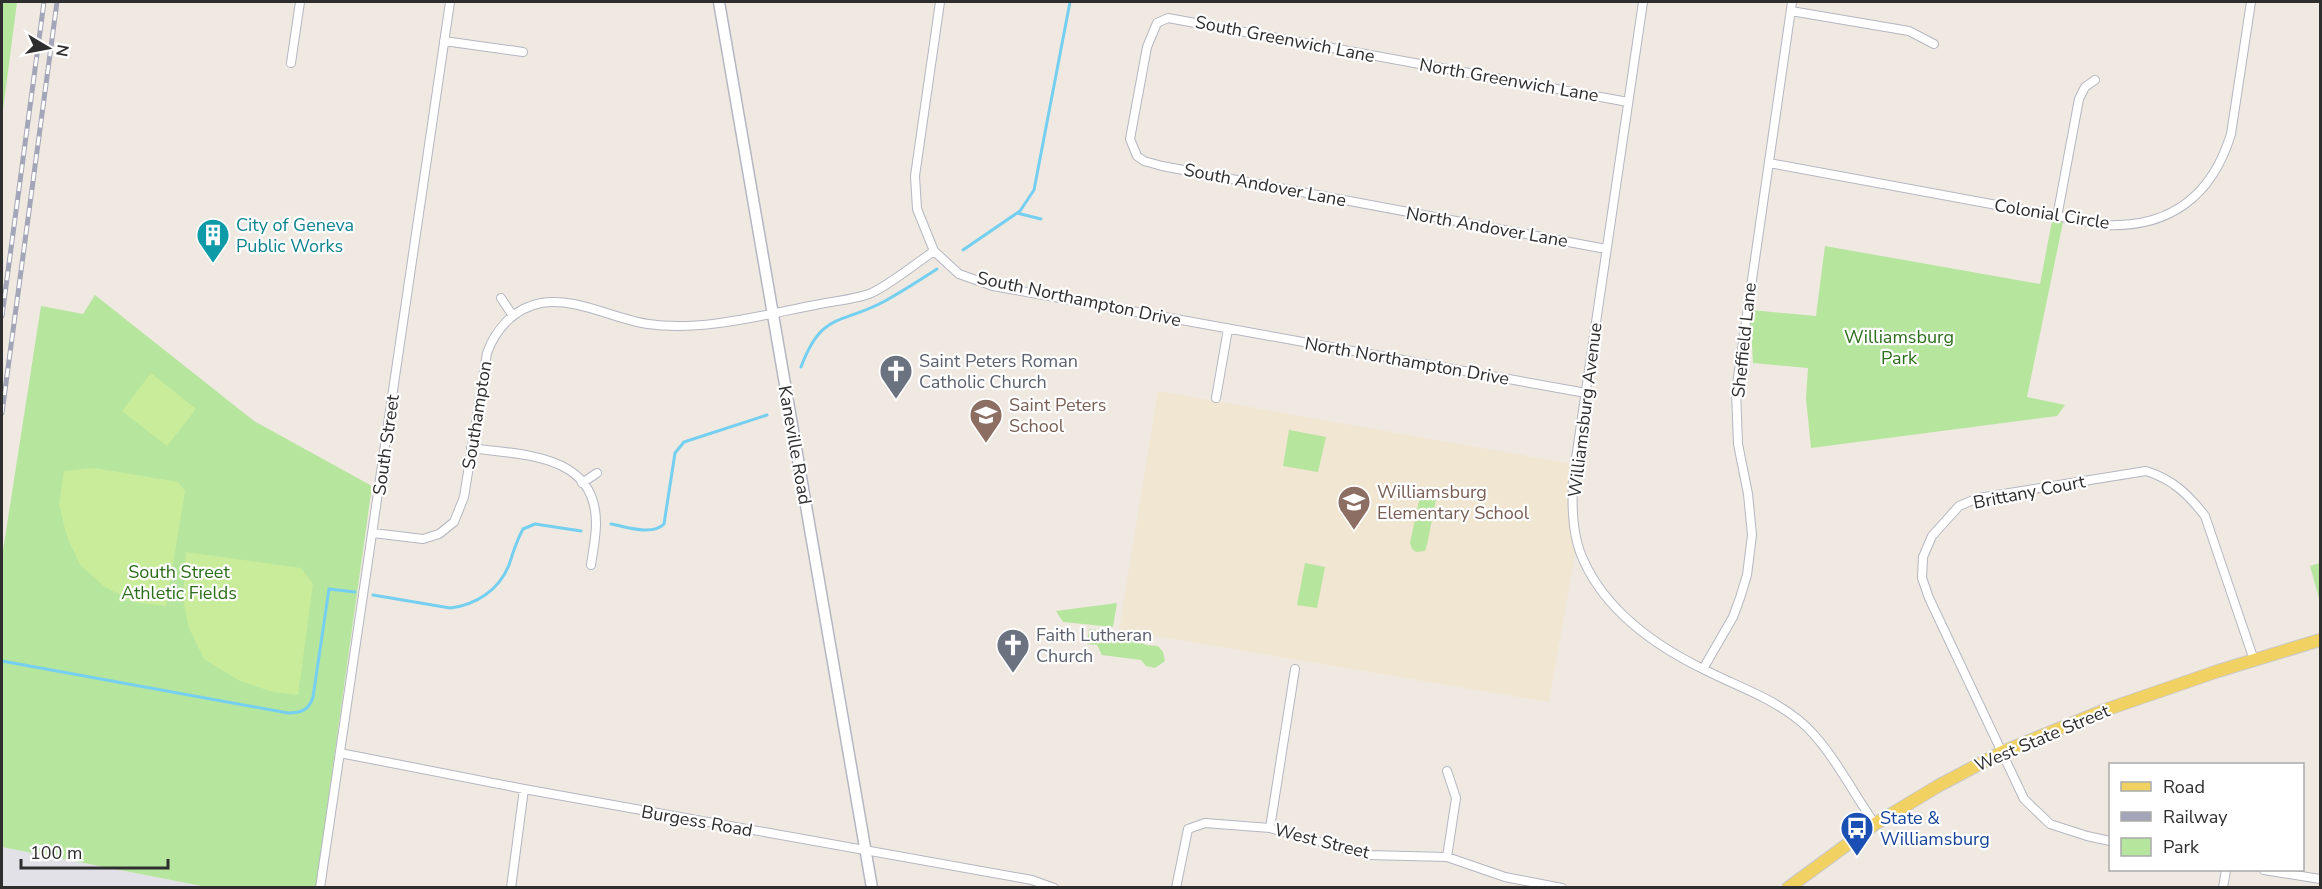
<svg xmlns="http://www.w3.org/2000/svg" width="2322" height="889" font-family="'Nunito Sans',sans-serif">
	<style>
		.industrial { fill: #e3e1e8 }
		.education { fill: #f0e6d1 }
		.green { fill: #b6e59e }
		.pitch { fill: #c9ec9a }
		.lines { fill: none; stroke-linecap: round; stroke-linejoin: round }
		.stream { stroke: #75cff0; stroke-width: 3 }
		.minor-casing { stroke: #b4b7c1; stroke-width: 10 }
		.secondary-casing { stroke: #b4b7c1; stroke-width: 13 }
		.primary-casing { stroke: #c9c9c9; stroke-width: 14 }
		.minor { stroke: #fff; stroke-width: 8 }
		.secondary { stroke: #fff; stroke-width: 10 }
		.primary { stroke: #f2d163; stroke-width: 12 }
		.rail-casing { stroke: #a3a6b8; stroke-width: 5 }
		.rail { stroke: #fff; stroke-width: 3; stroke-dasharray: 9; stroke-linecap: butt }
		.labels { text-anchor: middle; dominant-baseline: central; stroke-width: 4.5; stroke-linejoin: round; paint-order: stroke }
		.street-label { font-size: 18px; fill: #2e2e2e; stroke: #fff }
		.culture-label { font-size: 18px; fill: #0d838f; stroke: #fff; text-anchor: start }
		.park-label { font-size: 18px; fill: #2c6e1b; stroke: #fff }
		.worship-label { font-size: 18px; fill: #5b616d; stroke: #fff; text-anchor: start }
		.education-label { font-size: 18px; fill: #785e54; stroke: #fff; text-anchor: start }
		.transit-label { font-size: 18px; fill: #164399; stroke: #fff; text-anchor: start }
	</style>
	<rect width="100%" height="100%" fill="#efe9e1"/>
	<path class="industrial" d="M 2,847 L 207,887 L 2,887 Z"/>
	<path class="education" d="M 1158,391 L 1573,464 L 1576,548 L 1549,702 L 1119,630 Z"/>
	<path class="green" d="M 2,2 L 17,2 L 2,118 Z
		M 2052,221 L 2063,222 L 2027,397 L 2065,405 L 2057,416 L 1811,448 L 1806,399 L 1808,368 L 1753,363 L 1750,310 L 1816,316 L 1825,246 L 2040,284 Z
		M 95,295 L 254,421 L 372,486 L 316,887 L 207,887 L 2,847 L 2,557 L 41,306 L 83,314 Z
		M 1289,430 L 1326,437 L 1318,472 L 1283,466 Z
		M 1430,487 L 1437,494 L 1427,545 L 1425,551 L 1416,552 L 1412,549 L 1410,543 L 1421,491 Z
		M 1305,563 L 1325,567 L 1317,608 L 1297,605 Z
		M 2320,563 L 2320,598 L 2319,598 L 2310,566 Z
		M 1117,603 L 1113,627 L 1063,622 L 1056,611 Z
		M 1089,629 L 1121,633 L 1146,645 L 1158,646 L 1163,652 L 1165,661 L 1155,668 L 1146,666 L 1141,660 L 1102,655 L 1097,645 L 1087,644 Z"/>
	<path class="pitch" d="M 151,373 L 196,409 L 167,446 L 122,411 Z
		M 94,468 L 178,482 L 185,491 L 166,606 L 134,602 L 105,587 L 81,566 L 67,537 L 59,504 L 64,471 Z
		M 186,552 L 301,568 L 313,584 L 298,695 L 273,692 L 240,681 L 204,659 L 189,628 L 183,599 Z"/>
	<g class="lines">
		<path class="stream" d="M 1017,213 L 1041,219
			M 963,250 L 1020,211 L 1034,190 L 1070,2
			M 801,367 C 822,311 841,325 885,301 C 903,291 920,280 937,269
			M 611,524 C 627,527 652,536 664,524 L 675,453 L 684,442 L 767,415
			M 373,595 L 450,608 C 476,605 499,590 509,565 C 513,552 517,540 523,529 L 535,524 L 581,531
			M 2,661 L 288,713 C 301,713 309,710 313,697 L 329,589 L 355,592"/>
		<g class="minor-casing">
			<path id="minor" d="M 940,2 L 915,176 L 917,209 L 934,251 L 959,274 L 993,286 L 1586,393
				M 1643,2 L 1573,479 C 1572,504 1572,529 1580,552 C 1601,607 1652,644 1703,669 C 1736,686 1771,697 1800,721 C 1830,746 1852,792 1875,824
				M 1791,11 L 1909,31 L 1934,44
				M 444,41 L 523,52
				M 291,63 L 300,2
				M 1769,163 L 2105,225 C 2170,228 2212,196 2231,134 L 2251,2
				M 2057,217 L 2079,99 L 2085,87 L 2095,80
				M 1606,249 L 1162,166 L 1144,161 L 1137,156 L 1130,139 L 1147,47 L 1157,23 L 1168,18 L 1628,102
				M 501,298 L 513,316
				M 1216,398 L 1228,329
				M 471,448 C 521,455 596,453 596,523 C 596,537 593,551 591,565
				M 582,483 L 597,473
				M 373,533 L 423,539 L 439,534 L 454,522 L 464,497 L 487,353 C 496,328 515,308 541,303 C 577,297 613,319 648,324 C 701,332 763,315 815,305 C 833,301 852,300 869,294 C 884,289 918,262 934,251
				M 1703,669 L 1733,617 L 1740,598 L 1747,575 L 1752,535 L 1748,494 L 1738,444 L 1736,391 L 1792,2
				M 340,753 L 524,789 L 1032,880 L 1054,888
				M 1270,828 L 1295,669
				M 2110,841 L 2087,836 L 2050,824 L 2024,799 L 1929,598 L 1922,578 L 1923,557 L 1932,536 L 1959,506 L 1978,498 L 2146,471 C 2172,479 2188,494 2205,516 L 2254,660
				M 1447,857 L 1456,798 L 1447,771
				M 2264,870 L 2320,879
				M 320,888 L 450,2
				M 511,888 L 524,789
				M 1176,888 L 1188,829 L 1205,823 L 1270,828 L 1368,855 L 1447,857 L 1505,877 L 1562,888
				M 2223,888 L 2226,870"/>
		</g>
		<g class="secondary-casing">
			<path id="secondary" d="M 719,2 L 872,888"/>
		</g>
		<g class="primary-casing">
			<path id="primary" d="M 1788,888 L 1875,824 L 1938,786 L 2002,752 L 2105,710 L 2218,671 L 2320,640"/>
		</g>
		<use href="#minor" class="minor"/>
		<use href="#secondary" class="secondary"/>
		<use href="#primary" class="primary"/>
		<g class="rail-casing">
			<path id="rail" d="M 2,316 L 44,2
				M 2,413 L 57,2"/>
		</g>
		<use href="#rail" class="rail"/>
	</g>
	<defs>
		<g id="building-pin" transform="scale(1.725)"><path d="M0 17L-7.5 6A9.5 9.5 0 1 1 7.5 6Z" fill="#0f9aa8" stroke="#fff"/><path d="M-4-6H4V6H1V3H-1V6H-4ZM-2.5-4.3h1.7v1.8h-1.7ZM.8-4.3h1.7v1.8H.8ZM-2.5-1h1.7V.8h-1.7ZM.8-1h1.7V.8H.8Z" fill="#fff"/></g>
		<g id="church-pin" transform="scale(1.725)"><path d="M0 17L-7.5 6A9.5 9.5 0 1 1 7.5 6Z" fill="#6b7280" stroke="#fff"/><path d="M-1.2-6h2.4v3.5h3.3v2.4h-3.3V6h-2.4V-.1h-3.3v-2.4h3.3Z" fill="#fff"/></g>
		<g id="school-pin" transform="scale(1.725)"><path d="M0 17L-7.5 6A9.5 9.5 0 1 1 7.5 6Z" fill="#8d6e63" stroke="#fff"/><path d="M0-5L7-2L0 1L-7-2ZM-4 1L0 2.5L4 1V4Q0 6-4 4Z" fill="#fff"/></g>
		<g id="bus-pin" transform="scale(1.725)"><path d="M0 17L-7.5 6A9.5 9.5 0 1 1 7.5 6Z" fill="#1a4fb4" stroke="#fff"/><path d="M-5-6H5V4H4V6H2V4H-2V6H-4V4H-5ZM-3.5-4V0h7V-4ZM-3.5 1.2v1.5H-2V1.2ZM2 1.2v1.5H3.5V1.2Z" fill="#fff"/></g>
	</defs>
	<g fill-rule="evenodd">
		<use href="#building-pin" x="213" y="235"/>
		<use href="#church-pin" x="896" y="371"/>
		<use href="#school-pin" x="986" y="415"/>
		<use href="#school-pin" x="1354" y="502"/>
		<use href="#church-pin" x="1013" y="645"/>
		<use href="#bus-pin" x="1857" y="828"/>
	</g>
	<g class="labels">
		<g class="street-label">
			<text transform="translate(1285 39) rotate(11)">South Greenwich Lane</text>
			<text transform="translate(1509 80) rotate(10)">North Greenwich Lane</text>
			<text transform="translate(1265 185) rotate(11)">South Andover Lane</text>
			<text transform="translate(2052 214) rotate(9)">Colonial Circle</text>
			<text transform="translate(1487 227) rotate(10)">North Andover Lane</text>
			<text transform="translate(1079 299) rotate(12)">South Northampton Drive</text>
			<text transform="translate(1744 340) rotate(-84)">Sheffield Lane</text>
			<text transform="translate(1407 361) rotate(10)">North Northampton Drive</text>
			<text transform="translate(1585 410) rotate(-83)">Williamsburg Avenue</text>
			<text transform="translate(477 415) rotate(-81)">Southampton</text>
			<text transform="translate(386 445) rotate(-82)">South Street</text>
			<text transform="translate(795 445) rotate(80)">Kaneville Road</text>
			<text transform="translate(2029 492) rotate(-11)">Brittany Court</text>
			<text transform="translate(2042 738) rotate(-23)">West State Street</text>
			<text transform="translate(697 821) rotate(10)">Burgess Road</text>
			<text transform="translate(1322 841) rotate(14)">West Street</text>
		</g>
		<g class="culture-label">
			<text x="236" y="225">City of Geneva<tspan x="236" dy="21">Public Works</tspan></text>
		</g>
		<g class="park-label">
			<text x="1899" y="337">Williamsburg<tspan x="1899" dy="21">Park</tspan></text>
			<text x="179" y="572">South Street<tspan x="179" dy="21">Athletic Fields</tspan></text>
		</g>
		<g class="worship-label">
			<text x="919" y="361">Saint Peters Roman<tspan x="919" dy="21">Catholic Church</tspan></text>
			<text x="1036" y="635">Faith Lutheran<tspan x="1036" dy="21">Church</tspan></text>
		</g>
		<g class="education-label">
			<text x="1009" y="405">Saint Peters<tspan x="1009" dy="21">School</tspan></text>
			<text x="1377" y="492">Williamsburg<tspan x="1377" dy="21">Elementary School</tspan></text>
		</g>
		<g class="transit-label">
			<text x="1880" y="818">State &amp;<tspan x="1880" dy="21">Williamsburg</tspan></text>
		</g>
	</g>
	<rect width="2322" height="889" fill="none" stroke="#2e2e2e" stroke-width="6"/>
	<rect x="2109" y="763" width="195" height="108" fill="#ffffff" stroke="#ababab" stroke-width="1.5"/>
	<rect x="2121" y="782" width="30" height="9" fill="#f2d163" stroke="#ababab" stroke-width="1.5"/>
	<text x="2163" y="793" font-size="18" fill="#2e2e2e">Road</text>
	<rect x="2121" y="812" width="30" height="9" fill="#a3a6b8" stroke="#ababab" stroke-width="1.5"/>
	<text x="2163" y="823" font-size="18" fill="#2e2e2e">Railway</text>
	<rect x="2121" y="838" width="30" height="18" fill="#b6e59e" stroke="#ababab" stroke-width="1.5"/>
	<text x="2163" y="853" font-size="18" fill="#2e2e2e">Park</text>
	<g transform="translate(48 48) rotate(100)" stroke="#ffffff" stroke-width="4.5" paint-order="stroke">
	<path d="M0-4.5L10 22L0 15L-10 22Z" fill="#2e2e2e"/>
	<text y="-9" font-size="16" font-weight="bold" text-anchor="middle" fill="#2e2e2e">N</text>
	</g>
	<path d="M21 859v9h147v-9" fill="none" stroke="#2e2e2e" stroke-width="3"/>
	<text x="30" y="859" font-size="18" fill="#2e2e2e" stroke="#ffffff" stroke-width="4.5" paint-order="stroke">100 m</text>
</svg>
